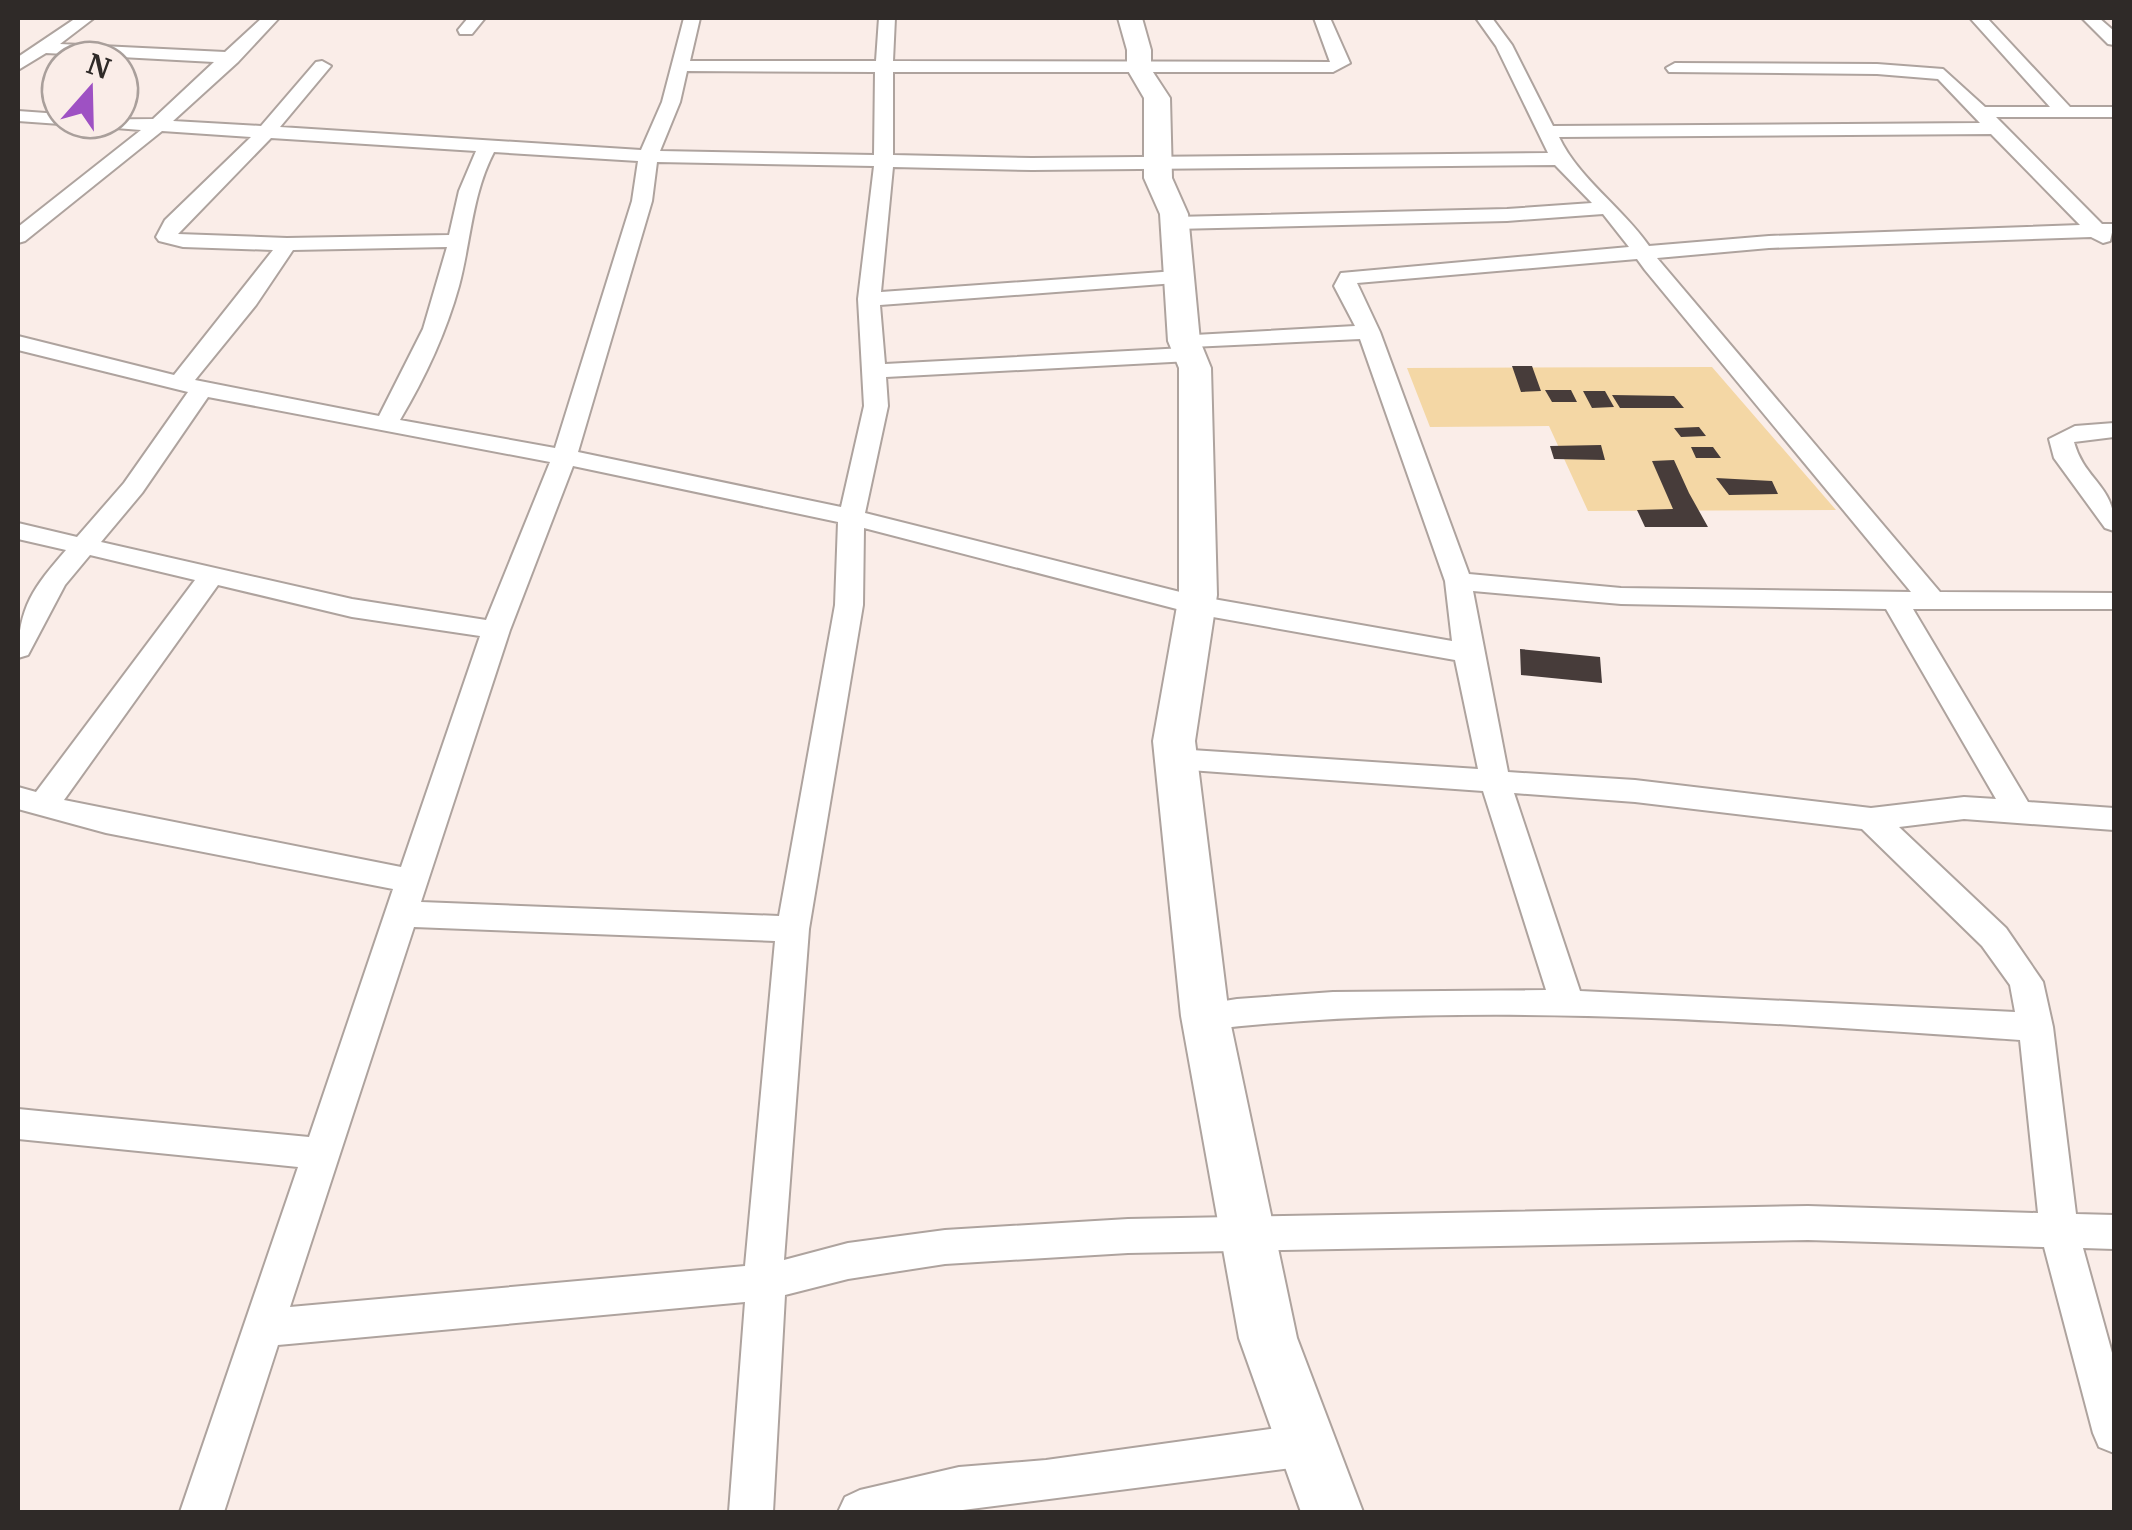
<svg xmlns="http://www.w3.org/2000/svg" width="2132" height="1530" font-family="Merriweather,serif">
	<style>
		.green { fill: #f4d7a5 }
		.building { fill: #473c3a }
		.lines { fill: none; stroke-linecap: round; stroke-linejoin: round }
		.minor-casing { stroke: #aea39e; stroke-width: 4 }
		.secondary-casing { stroke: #aea39e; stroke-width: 4 }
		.minor { fill: #fff; fill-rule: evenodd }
		.secondary { fill: #fff; fill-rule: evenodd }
	</style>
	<rect width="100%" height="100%" fill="#faede8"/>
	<path class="green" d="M 1712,367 L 1836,510 L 1588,511 L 1549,426 L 1430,427 L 1407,368 Z"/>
	<path class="building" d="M 1512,366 L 1532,366 L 1541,391 L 1521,392 Z
		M 1545,390 L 1571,390 L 1577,402 L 1552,402 Z
		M 1583,391 L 1605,391 L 1614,407 L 1592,408 Z
		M 1612,395 L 1674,396 L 1684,408 L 1620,408 Z
		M 1699,427 L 1706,436 L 1681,437 L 1674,428 Z
		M 1601,445 L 1605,460 L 1554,459 L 1550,446 Z
		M 1691,447 L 1713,447 L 1721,458 L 1696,458 Z
		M 1674,460 L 1689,493 L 1708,527 L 1645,527 L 1637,510 L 1673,509 L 1652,461 Z
		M 1716,478 L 1772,481 L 1778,494 L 1729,495 Z
		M 1520,649 L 1600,657 L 1602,683 L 1521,675 Z"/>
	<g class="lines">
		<g class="minor-casing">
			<path id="minor" d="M 76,18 L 94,18 L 60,44 L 225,52 L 262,18 L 279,18 L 238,62 L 173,121 L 261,126 L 316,62 L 322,61 L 331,66 L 280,127 L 641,150 L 662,102 L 684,18 L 700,18 L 690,61 L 876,61 L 879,18 L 895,18 L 893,61 L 1330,62 L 1314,18 L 1330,18 L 1350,63 L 1333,72 L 893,72 L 893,155 L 1032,158 L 1548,153 L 1496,46 L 1476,18 L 1492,18 L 1512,45 L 1553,126 L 1980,123 L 1938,79 L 1877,74 L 1669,72 L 1666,68 L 1675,63 L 1877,64 L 1943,69 L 1985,107 L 2050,107 L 1970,18 L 1987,18 L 2070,107 L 2114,107 L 2114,117 L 1996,117 L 2102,224 L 2114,224 L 2110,241 L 2103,243 L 2091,237 L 1769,248 L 1657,258 L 1940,592 L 2114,593 L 2114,609 L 1913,609 L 2028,802 L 2114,808 L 2114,830 L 1964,819 L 1899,827 L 2006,928 L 2043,982 L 2053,1027 L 2076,1214 L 2114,1215 L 2114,1249 L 2083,1248 L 2114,1360 L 2114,1453 L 2099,1447 L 2093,1433 L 2044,1247 L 1808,1240 L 1128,1253 L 945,1264 L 848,1279 L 785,1295 L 773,1512 L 729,1512 L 745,1302 L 278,1345 L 224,1512 L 180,1512 L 298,1167 L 18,1139 L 18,1109 L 309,1137 L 393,889 L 106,833 L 18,809 L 18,787 L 36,792 L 195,580 L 90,555 L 65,585 L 28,655 L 18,658 C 18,607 34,587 66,550 L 18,539 L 18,523 L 77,537 L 124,483 L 188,392 L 18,350 L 18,336 L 174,375 L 273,250 L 183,247 L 159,241 L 156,237 L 165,220 L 251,137 L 162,131 L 25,241 L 18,243 L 18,227 L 141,130 L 77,125 L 68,120 L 60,124 L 18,121 L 18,111 L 60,114 L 60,120 L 153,119 L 214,62 L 46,53 L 18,70 L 18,57 ZM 687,71 L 875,72 L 874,155 L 660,151 L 680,102 ZM 1991,134 L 2080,225 L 1769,236 L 1649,246 C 1622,207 1579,179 1559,137 ZM 271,138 L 476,151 L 459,191 L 449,235 L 287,238 L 178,234 ZM 494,152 L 638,161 L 632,201 L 555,448 L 400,420 C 425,378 446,333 459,286 C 471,241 472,194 494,152 ZM 657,162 L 874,166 L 858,299 L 864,406 L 841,507 L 578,452 L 652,201 ZM 1555,165 L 1592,203 L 1507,209 L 1174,217 L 1164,223 L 1174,229 L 1507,221 L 1603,214 L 1629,247 L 1341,273 L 1334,286 L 1355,326 L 1176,336 L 1173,341 L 1184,348 L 885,364 L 880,305 L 1176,283 L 1187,277 L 1176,271 L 881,292 L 893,167 L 1032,170 ZM 447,247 L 423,329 L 379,416 L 195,380 L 256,305 L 293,250 ZM 1637,259 L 1645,270 L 1911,592 L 1621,588 L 1469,574 L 1380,332 L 1357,283 ZM 1360,339 L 1445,581 L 1452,641 L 1196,596 L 865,513 L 888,406 L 886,377 L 1190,361 L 1201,354 L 1191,347 ZM 208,397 L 550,462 L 486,620 L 352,599 L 101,542 L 142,493 ZM 573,466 L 838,522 L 835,605 L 779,916 L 421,902 L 510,630 ZM 864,528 L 1196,614 L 1455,660 L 1478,769 L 1176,749 L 1165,752 L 1161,759 L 1165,766 L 1176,769 L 1483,791 L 1546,990 L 1333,992 L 1237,999 L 1193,1006 L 1188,1016 L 1193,1026 L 1205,1030 C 1470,999 1754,1022 2020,1040 L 2038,1213 L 1808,1206 L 1128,1219 L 945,1230 L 848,1243 L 784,1260 L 809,929 L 863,605 ZM 218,585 L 352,617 L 480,636 L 401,867 L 64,800 ZM 1473,591 L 1621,604 L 1886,609 L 1996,799 L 1964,797 L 1871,808 L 1635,780 L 1508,772 ZM 1514,793 L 1635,802 L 1862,829 L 1982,946 L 2010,985 L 2015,1012 L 1580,991 ZM 414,927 L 775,941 L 745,1266 L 290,1307 Z
				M 468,18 L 485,18 L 472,34 L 460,34 L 458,30 Z
				M 2082,18 L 2099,18 L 2114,31 L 2114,45 L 2108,44 Z
				M 2114,423 L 2114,437 L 2074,442 C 2085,482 2117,486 2114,531 L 2105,528 L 2054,458 L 2049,439 L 2075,426 Z
				M 1307,1424 L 1322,1430 L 1328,1445 L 1322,1460 L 1307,1466 L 947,1512 L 838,1512 L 845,1497 L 860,1490 L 959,1467 L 1046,1460 Z"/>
		</g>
		<g class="secondary-casing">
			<path id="secondary" d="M 1118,18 L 1142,18 L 1151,50 L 1151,69 L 1170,98 L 1172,178 L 1188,214 L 1200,341 L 1211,368 L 1217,595 L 1195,741 L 1229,1016 L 1297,1338 L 1363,1512 L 1301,1512 L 1239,1338 L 1181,1016 L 1153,741 L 1179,595 L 1179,368 L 1168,341 L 1160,214 L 1144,178 L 1144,98 L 1127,69 L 1127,50 Z"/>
		</g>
		<use href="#minor" class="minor"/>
		<use href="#secondary" class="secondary"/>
	</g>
	<rect width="2132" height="1530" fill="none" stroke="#2f2a28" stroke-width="40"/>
	<g transform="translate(90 90) rotate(20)"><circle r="48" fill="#faede8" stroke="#a99f9b" stroke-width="2.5"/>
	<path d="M0-8L18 38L0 25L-18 38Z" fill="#9e51c3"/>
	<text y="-15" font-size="28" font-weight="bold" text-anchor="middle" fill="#2f2a28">N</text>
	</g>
</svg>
